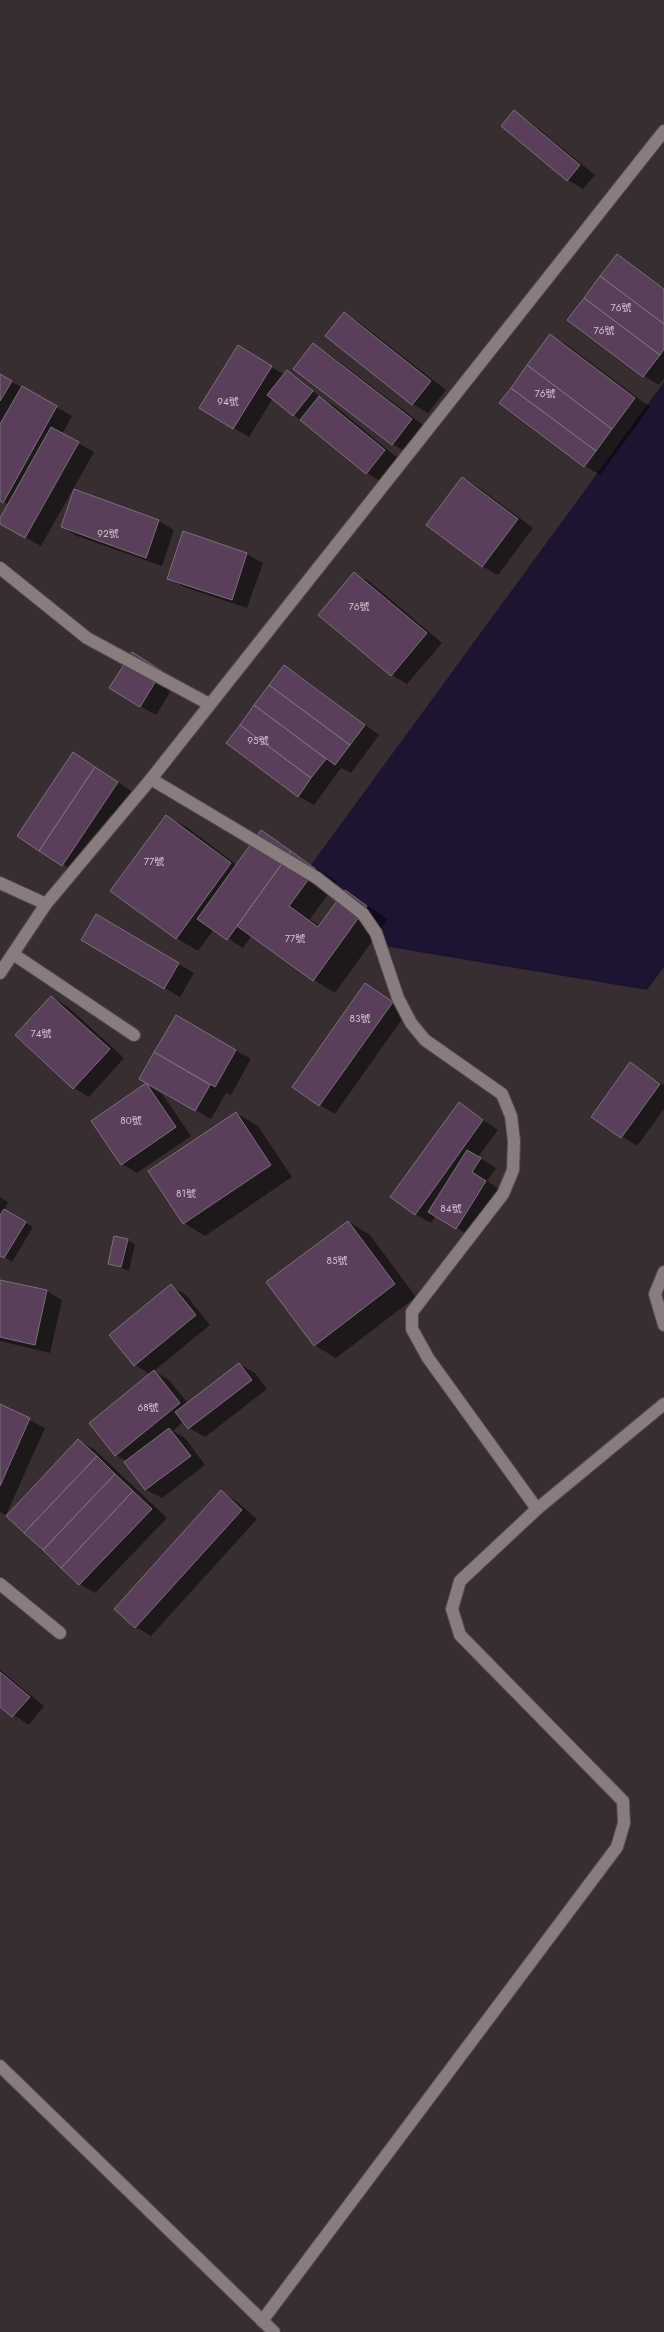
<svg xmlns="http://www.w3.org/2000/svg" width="664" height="2332" font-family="Jost,'Noto Sans TC',sans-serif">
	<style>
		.water { fill: #1d1431 }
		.shadow { fill: #0007 }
		.building { fill: #593f5a; stroke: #797179 }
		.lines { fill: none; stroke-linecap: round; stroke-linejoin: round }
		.service-casing { stroke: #534a4d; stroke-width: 14 }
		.tertiary-casing { stroke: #534a4d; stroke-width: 14 }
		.service { stroke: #887c7f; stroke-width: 12 }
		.tertiary { stroke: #887c7f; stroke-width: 12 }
		.labels { text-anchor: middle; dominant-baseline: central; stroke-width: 3.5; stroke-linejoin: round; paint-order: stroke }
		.number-label { font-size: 10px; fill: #d0c4cc }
	</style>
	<rect width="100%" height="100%" fill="#382e31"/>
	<path class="water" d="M 664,382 L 664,967 L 647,990 L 383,946 L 372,924 L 308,869 Z"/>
	<path class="shadow" d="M 514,112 L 529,121 L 595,175 L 583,189 L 568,180 Z
		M 617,255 L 664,288 L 664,379 L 659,385 L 644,376 Z
		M 344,313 L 359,322 L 446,390 L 428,413 L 413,404 Z
		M 551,335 L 566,344 L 650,407 L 600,475 L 585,466 Z
		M 313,345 L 329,354 L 427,428 L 408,453 L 392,444 L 294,369 Z
		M 253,356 L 285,375 L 287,372 L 295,376 L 320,397 L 335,406 L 400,460 L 382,482 L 366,473 L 273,398 L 249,437 L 200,408 Z
		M 0,375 L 72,416 L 62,434 L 94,452 L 41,546 L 0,523 L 9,505 L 0,500 Z
		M 463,478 L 478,487 L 533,528 L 498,575 L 482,566 Z
		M 75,491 L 159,521 L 174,530 L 162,566 L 77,536 L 62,527 Z
		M 184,533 L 247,554 L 263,563 L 247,608 L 184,587 L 168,578 Z
		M 354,573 L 370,582 L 442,643 L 407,684 L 392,675 L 320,614 Z
		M 148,662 L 177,681 L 156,715 L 140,706 Z
		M 284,667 L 300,676 L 379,735 L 351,773 L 341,768 L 314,805 L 298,796 L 228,743 Z
		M 73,753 L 133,792 L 78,874 L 19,836 Z
		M 166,816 L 188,828 L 237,865 L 262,831 L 337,882 L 310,919 L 320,926 L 345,891 L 388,919 L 335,993 L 314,980 L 252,935 L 243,948 L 214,929 L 198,951 L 176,938 L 111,891 Z
		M 97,915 L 194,973 L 180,997 L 83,939 Z
		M 366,984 L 407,1012 L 335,1114 L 320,1105 Z
		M 51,997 L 67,1006 L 124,1058 L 89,1097 L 74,1088 L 17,1035 Z
		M 176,1016 L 251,1059 L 231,1095 L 226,1093 L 211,1119 L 140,1078 Z
		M 630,1063 L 664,1085 L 664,1109 L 637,1146 L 592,1117 Z
		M 146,1085 L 162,1094 L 191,1136 L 137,1173 L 122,1164 Z
		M 459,1103 L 498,1130 L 478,1157 L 496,1168 L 487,1181 L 501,1191 L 472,1237 L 436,1215 L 431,1223 L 415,1214 Z
		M 236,1113 L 258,1126 L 292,1177 L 205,1236 L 184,1223 Z
		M 0,1197 L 8,1202 L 5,1210 L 33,1227 L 12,1262 L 0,1254 Z
		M 349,1222 L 370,1235 L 416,1297 L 336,1358 L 314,1345 Z
		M 127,1240 L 135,1244 L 129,1271 L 109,1263 Z
		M 0,1281 L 47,1291 L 62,1300 L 50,1353 L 0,1341 Z
		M 171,1286 L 186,1295 L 210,1325 L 154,1371 L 169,1380 L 188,1403 L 239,1364 L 255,1373 L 267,1389 L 205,1437 L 189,1428 L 184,1421 L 173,1431 L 185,1438 L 205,1465 L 162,1498 L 146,1490 L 126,1461 L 116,1455 L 90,1423 L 150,1374 L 135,1365 Z
		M 0,1405 L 45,1428 L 6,1515 L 0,1512 Z
		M 79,1441 L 94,1449 L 167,1518 L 95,1593 L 80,1584 L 7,1516 Z
		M 221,1492 L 236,1501 L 257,1519 L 151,1636 L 136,1627 Z
		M 0,1670 L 44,1706 L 29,1725 L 0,1706 Z"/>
	<path class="building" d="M 514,110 L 580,165 L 567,181 L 501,126 Z
		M 617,254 L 664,289 L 664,324 L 600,276 Z
		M 600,276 L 664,324 L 664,349 L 660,355 L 584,298 Z
		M 584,298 L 660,355 L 643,377 L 567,320 Z
		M 344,312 L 431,381 L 412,405 L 325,336 Z
		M 550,334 L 635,398 L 612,429 L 527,365 Z
		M 313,343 L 412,419 L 392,445 L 293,369 Z
		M 238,345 L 272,366 L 233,429 L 199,408 Z
		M 527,365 L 612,429 L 596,451 L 511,388 Z
		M 287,370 L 313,391 L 293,416 L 267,395 Z
		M 0,374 L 12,381 L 0,401 Z
		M 22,386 L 57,406 L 3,503 L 0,501 L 0,424 Z
		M 511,388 L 596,451 L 584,467 L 499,403 Z
		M 319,396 L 385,450 L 366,474 L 300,420 Z
		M 51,427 L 79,442 L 25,538 L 0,524 L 0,518 Z
		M 462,477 L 518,519 L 482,567 L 426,525 Z
		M 74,489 L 159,520 L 146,558 L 61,527 Z
		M 183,531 L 247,553 L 232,600 L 167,579 Z
		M 354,572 L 427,633 L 391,676 L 318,615 Z
		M 132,652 L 162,671 L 140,707 L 109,688 Z
		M 284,665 L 365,725 L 350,745 L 269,685 Z
		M 269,685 L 350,745 L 335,765 L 254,705 Z
		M 254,705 L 326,759 L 311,778 L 240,725 Z
		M 240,725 L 311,778 L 298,797 L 226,743 Z
		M 73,752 L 95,767 L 39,851 L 17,836 Z
		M 95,767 L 118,782 L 62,866 L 39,851 Z
		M 166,815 L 231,863 L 176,939 L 110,891 Z
		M 261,830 L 291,851 L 227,940 L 197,919 Z
		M 291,851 L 316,869 L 289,906 L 318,927 L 345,890 L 367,906 L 313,981 L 237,926 Z
		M 96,914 L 179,963 L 164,989 L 81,940 Z
		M 365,983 L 393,1002 L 319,1106 L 292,1087 Z
		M 51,996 L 110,1049 L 73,1089 L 15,1035 Z
		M 176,1015 L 236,1050 L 215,1087 L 154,1052 Z
		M 154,1052 L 210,1085 L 195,1111 L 139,1079 Z
		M 630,1062 L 660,1084 L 621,1138 L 591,1117 Z
		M 146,1083 L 176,1127 L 121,1165 L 91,1121 Z
		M 459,1102 L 483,1120 L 415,1215 L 390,1197 Z
		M 236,1112 L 271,1165 L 183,1224 L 148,1171 Z
		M 467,1150 L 481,1158 L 472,1172 L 486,1181 L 456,1229 L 428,1212 Z
		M 4,1209 L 26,1222 L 4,1258 L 0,1256 L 0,1215 Z
		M 348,1221 L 395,1284 L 314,1346 L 266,1282 Z
		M 114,1236 L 128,1239 L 121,1267 L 108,1264 Z
		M 0,1280 L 47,1290 L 35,1345 L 0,1337 Z
		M 171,1284 L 196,1315 L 134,1366 L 109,1335 Z
		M 239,1363 L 252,1380 L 188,1429 L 175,1412 Z
		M 154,1370 L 180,1403 L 115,1456 L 89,1423 Z
		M 0,1404 L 30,1418 L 0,1486 Z
		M 169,1428 L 191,1456 L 145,1490 L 124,1462 Z
		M 78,1439 L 97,1456 L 24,1533 L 6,1516 Z
		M 97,1456 L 115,1474 L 43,1550 L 24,1533 Z
		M 115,1474 L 133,1491 L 61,1568 L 43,1550 Z
		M 221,1490 L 242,1510 L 135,1628 L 114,1609 Z
		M 133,1491 L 152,1509 L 79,1585 L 61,1568 Z
		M 0,1672 L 30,1697 L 12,1717 L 0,1707 Z"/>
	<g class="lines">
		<g class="service-casing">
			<path id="service" d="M 0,568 L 87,638 L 209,704
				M 151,779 L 317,878 L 363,914 L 376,933 L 398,998 L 411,1023 L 425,1040 L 502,1094 L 511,1116 L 514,1141 L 513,1170 L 503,1194 L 412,1312 L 412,1329 L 428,1358 L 537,1509 L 460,1581 L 452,1609 L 460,1635 L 623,1801 L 624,1823 L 617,1847 L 262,2321
				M 13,954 L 134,1035
				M 664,1272 L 655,1294 L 664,1325
				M 537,1509 L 664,1404
				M 0,1584 L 60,1633"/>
		</g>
		<g class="tertiary-casing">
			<path id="tertiary" d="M 0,883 L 46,904
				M 0,973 L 46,904 L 151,779 L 664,131
				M 0,2066 L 274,2332"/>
		</g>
		<use href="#service" class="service"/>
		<use href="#tertiary" class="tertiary"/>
	</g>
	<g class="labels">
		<g class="number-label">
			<text x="621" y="307">76號</text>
			<text x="604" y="330">76號</text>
			<text x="545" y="393">76號</text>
			<text x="228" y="401">94號</text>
			<text x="108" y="533">92號</text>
			<text x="359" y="606">76號</text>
			<text x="258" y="740">95號</text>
			<text x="154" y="861">77號</text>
			<text x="295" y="938">77號</text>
			<text x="360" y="1018">83號</text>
			<text x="41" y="1033">74號</text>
			<text x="131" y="1120">80號</text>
			<text x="186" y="1193">81號</text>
			<text x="451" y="1208">84號</text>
			<text x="337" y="1260">85號</text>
			<text x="148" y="1407">68號</text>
		</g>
	</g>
</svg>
